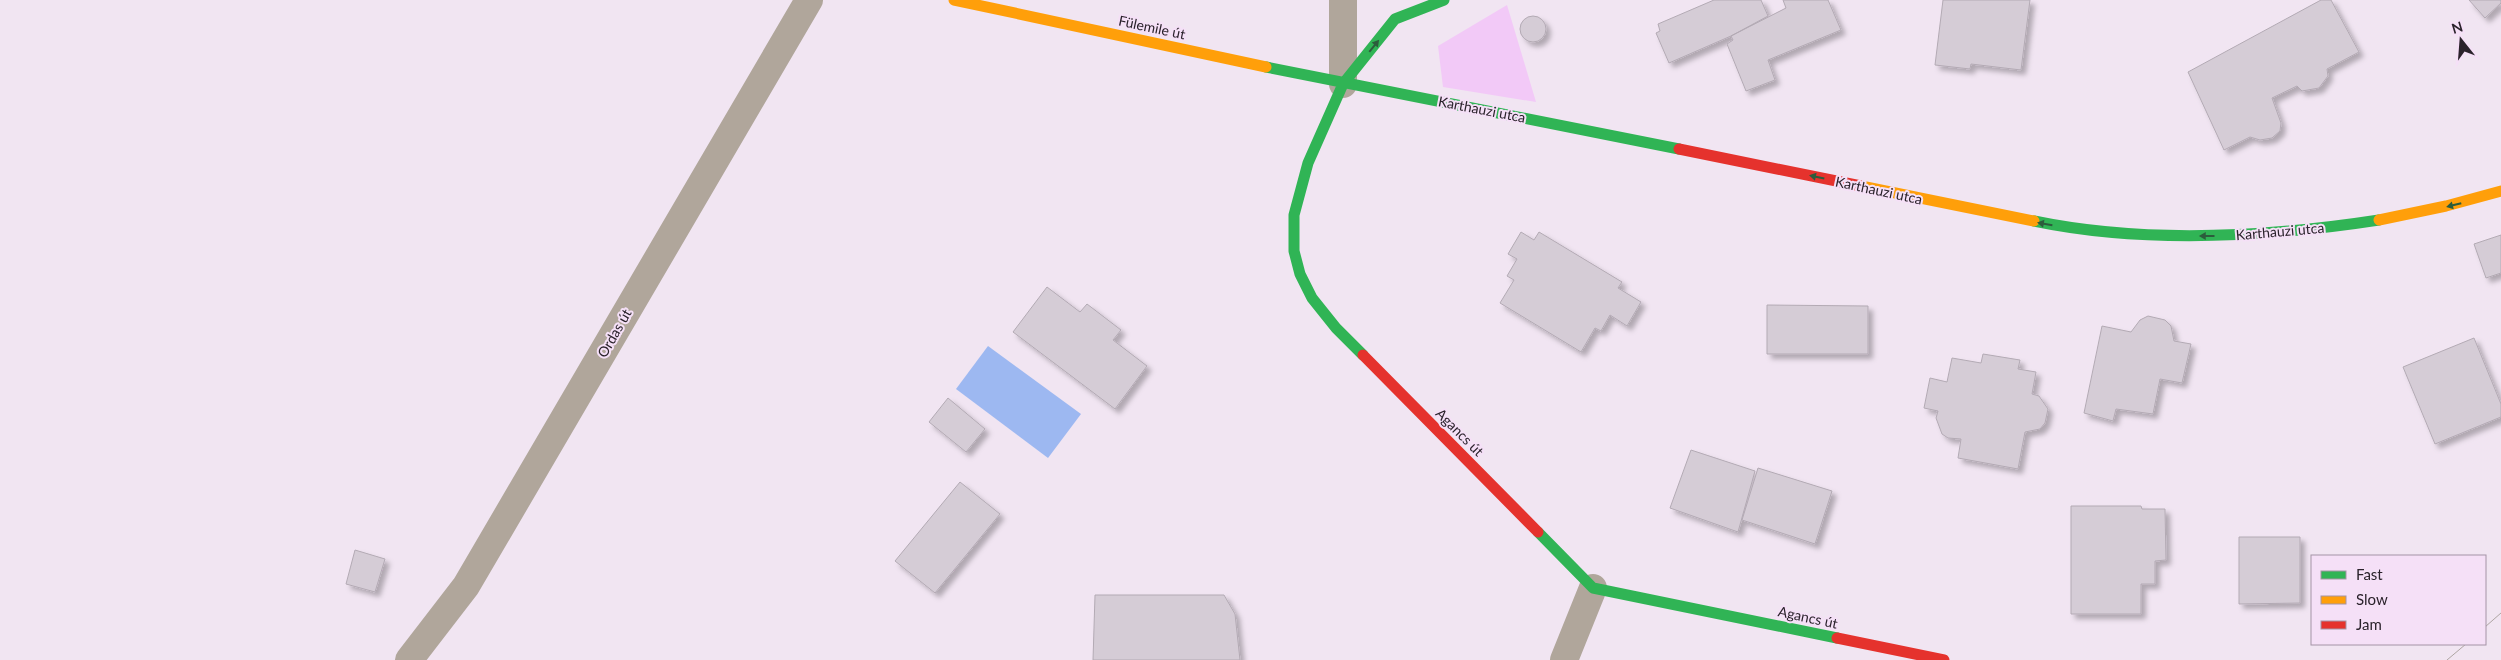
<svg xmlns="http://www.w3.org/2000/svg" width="2501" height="660" font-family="Lato,sans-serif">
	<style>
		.green { fill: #f2c9f7 }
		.water { fill: #9db8f1 }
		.building { fill: #d5ccd6; stroke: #b3aab4; filter: url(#shadow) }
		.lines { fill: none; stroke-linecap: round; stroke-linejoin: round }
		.street { stroke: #b0a69b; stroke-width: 28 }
		.fast { stroke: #30b455; stroke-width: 11 }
		.slow { stroke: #ff9f0a; stroke-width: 11 }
		.jam { stroke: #e5322d; stroke-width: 11 }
		.tram { stroke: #aea5a3; stroke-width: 1 }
		.oneway { fill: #2c5c3c }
		.labels { text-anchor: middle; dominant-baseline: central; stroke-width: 4; stroke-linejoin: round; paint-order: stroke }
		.street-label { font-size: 14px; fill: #2a222b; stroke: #f5e0f7 }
	</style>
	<defs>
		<filter id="shadow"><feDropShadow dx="4.5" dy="4.5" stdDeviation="2.5" flood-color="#0004"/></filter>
	</defs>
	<rect width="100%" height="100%" fill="#f1e5f2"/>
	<path class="green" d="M 1507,5 L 1536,102 L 1443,87 L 1438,46 Z"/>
	<path class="water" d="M 988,346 L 1081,414 L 1048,458 L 956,389 Z"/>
	<path class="building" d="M 1714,0 L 1761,0 L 1768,16 L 1731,36 L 1669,63 L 1656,33 L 1660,31 L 1658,24 Z
		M 1783,0 L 1828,0 L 1841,30 L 1768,60 L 1775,80 L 1746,91 L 1727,44 L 1733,40 L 1731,36 L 1786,8 Z
		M 1943,0 L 2030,0 L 2021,70 L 1971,64 L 1970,69 L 1935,65 Z
		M 2321,0 L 2331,0 L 2359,52 L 2327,69 L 2328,76 L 2319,88 L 2302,91 L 2297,86 L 2272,98 L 2281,123 L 2280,131 L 2272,138 L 2260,140 L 2250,137 L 2224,150 L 2188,72 Z
		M 2469,0 L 2501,0 L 2501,3 L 2485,18 Z
		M1520 29a13 13 0 1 1 26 0a13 13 0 1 1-26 0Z
		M 1521,232 L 1534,240 L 1539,232 L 1622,282 L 1618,288 L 1641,302 L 1627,326 L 1610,315 L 1601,331 L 1595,328 L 1581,352 L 1500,303 L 1514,280 L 1507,276 L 1517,259 L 1508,254 Z
		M 2501,235 L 2501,273 L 2486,278 L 2474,244 Z
		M 1047,287 L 1080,312 L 1087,304 L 1121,330 L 1113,340 L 1147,366 L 1115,409 L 1013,332 Z
		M 1767,305 L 1868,306 L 1868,354 L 1767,354 Z
		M 2148,316 L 2165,320 L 2171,326 L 2174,341 L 2191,344 L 2182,383 L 2160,379 L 2153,414 L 2116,409 L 2113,421 L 2084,413 L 2102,326 L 2131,332 L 2140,320 Z
		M 2474,338 L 2501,404 L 2501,417 L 2435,444 L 2403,367 Z
		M 1983,354 L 2020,360 L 2018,369 L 2036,372 L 2032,394 L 2039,396 L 2048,409 L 2045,423 L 2040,429 L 2025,432 L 2018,469 L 1958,458 L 1961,439 L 1948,438 L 1942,434 L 1936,418 L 1938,411 L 1924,408 L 1930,378 L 1947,382 L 1952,358 L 1981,363 Z
		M 948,398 L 985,429 L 966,452 L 929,422 Z
		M 1691,450 L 1755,471 L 1738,532 L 1670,508 Z
		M 1758,468 L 1832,491 L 1815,544 L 1742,520 Z
		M 960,482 L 1000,514 L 935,593 L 895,561 Z
		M 2071,506 L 2141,506 L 2142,509 L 2165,509 L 2166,560 L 2155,561 L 2155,584 L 2141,584 L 2141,614 L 2071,614 Z
		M 2239,537 L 2300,537 L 2300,603 L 2239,604 Z
		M 355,550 L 385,559 L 375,592 L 346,584 Z
		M 1095,595 L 1224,595 L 1235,614 L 1240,660 L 1093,660 Z"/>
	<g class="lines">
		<path class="street" d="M 1343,0 L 1343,84
			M 409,660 L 466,586 L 809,0
			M 1564,660 L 1593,588"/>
		<path class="fast" d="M 1266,67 L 1679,149
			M 2034,221 C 2145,244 2268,237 2379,220
			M 1363,355 L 1336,328 L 1312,298 L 1300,274 L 1294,251 L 1294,215 L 1308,163 L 1343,84 L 1395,19 L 1444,0
			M 1538,532 L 1593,588 L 1837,638"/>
		<path class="slow" d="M 954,0 L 1266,67
			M 1861,186 L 2034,221
			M 2379,220 L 2446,206 L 2501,191"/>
		<path class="jam" d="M 1679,149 L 1861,186
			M 1363,355 L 1538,532
			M 1837,638 L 1944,660"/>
		<path class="tram" d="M 2485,627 L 2501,613
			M 2447,660 L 2466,644"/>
	</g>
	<defs><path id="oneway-solid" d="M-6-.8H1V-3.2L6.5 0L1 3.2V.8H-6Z" transform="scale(1.25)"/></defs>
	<g class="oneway">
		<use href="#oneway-solid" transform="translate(1374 46) rotate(-51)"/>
		<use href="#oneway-solid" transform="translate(1817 177) rotate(-168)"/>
		<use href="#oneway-solid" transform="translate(2454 205) rotate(166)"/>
		<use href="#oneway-solid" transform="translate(2045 224) rotate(-170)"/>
		<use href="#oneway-solid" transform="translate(2207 236) rotate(-180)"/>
	</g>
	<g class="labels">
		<g class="street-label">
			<text transform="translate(1152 27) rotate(12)">Fülemile út</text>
			<text transform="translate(1482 109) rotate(11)">Karthauzi utca</text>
			<text transform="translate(1879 190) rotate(12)">Karthauzi utca</text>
			<text transform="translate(2280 231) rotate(-5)">Karthauzi utca</text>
			<text transform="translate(614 333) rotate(-60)">Ordas út</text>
			<text transform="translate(1460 432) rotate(45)">Agancs út</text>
			<text transform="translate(1808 617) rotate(12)">Agancs út</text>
		</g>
	</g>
	<rect x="2311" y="555" width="175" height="90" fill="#f5e0f7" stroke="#a494a5"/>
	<rect x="2321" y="571" width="25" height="8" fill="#30b455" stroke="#a494a5"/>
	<text x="2356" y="580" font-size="15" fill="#2a222b">Fast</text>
	<rect x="2321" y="596" width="25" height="8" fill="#ff9f0a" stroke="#a494a5"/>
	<text x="2356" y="605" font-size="15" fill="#2a222b">Slow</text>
	<rect x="2321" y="621" width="25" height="8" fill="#e5322d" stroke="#a494a5"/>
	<text x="2356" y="630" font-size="15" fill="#2a222b">Jam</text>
	<g transform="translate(2461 40) rotate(343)" stroke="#f5e0f7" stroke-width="4" paint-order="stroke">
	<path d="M0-4L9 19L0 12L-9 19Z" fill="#2a222b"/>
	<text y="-8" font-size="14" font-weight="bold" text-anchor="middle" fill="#2a222b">N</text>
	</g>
</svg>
